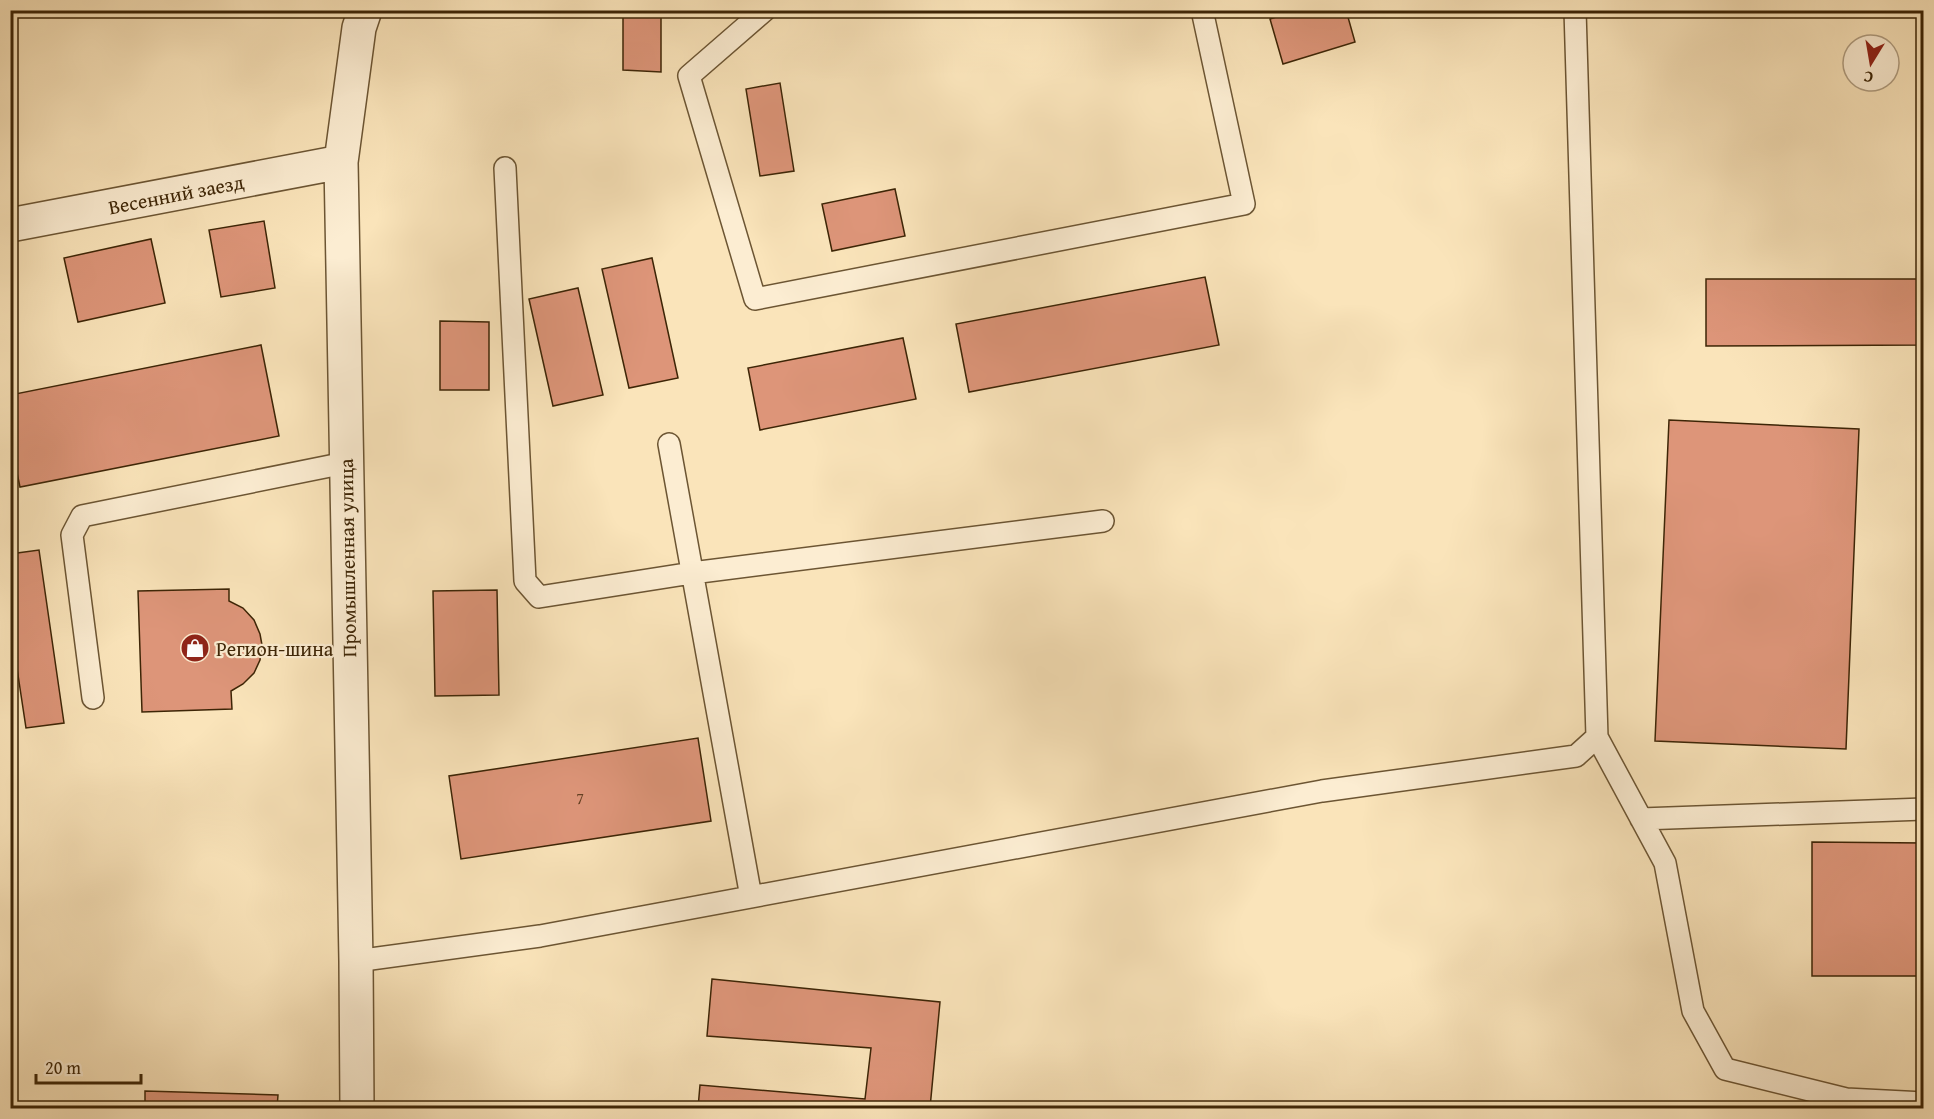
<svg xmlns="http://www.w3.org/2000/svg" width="1934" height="1119" font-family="'Gentium Book Plus',serif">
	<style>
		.building { fill: #dd9579; stroke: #3d2506; stroke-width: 1.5 }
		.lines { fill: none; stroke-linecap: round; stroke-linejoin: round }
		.lane-casing { stroke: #6c5533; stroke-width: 24 }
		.street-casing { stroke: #6c5533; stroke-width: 36 }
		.lane { stroke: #fcedd2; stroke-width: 21 }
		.street { stroke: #fcedd2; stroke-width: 33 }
		.labels { text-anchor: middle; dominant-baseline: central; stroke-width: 4.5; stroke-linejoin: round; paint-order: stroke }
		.number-label { font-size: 16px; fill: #654123 }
		.street-label { font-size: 20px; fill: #3d2506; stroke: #fcedd2 }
		.poi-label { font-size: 20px; fill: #3d2506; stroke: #fcedd2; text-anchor: start }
	</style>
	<rect width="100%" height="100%" fill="#fae4ba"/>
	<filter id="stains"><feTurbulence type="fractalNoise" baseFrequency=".00333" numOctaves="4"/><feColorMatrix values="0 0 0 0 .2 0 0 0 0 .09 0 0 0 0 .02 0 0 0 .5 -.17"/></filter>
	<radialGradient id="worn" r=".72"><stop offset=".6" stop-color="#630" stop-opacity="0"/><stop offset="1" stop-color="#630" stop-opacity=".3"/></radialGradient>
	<path class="building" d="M 623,10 L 661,10 L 661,72 L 623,70 Z
		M 1298,10 L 1346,10 L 1355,42 L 1283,64 L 1270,19 Z
		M 780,83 L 794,171 L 760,176 L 746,89 Z
		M 895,189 L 905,236 L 832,251 L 822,204 Z
		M 264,221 L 275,288 L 221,297 L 209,230 Z
		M 151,239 L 165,303 L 78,322 L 64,258 Z
		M 652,258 L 678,378 L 629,388 L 602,269 Z
		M 1205,277 L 1219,345 L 969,392 L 956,324 Z
		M 1706,279 L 1924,279 L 1924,345 L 1706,346 Z
		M 578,288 L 603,395 L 553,406 L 529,299 Z
		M 440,321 L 489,322 L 489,390 L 440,390 Z
		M 903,338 L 916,399 L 760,430 L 748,368 Z
		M 261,345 L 279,436 L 20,487 L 10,440 L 10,395 Z
		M 1669,420 L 1859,429 L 1846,749 L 1655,741 Z
		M 39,550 L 64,723 L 26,728 L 10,622 L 10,554 Z
		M 229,589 L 229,601 L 243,608 L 254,620 L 260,634 L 262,645 L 260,660 L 254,673 L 243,684 L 231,691 L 232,709 L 142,712 L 138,591 Z
		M 497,590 L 499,695 L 435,696 L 433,591 Z
		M 698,738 L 711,821 L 461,859 L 449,776 Z
		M 1812,842 L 1924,843 L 1924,976 L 1812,976 Z
		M 712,979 L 940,1002 L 930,1108 L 698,1108 L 700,1085 L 865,1099 L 871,1048 L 707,1036 Z
		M 145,1091 L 278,1095 L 277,1108 L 145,1108 Z"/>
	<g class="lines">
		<g class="lane-casing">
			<path id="lane" d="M 765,10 L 689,76 L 755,299 L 1244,204 L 1202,10
				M 505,168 L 525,581 L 539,597 L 692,573 L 1103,521
				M 669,444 L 751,897
				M 93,698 L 72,535 L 82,516 L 345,463
				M 1597,737 L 1665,863 L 1693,1011 L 1725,1069 L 1846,1099 L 1924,1103
				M 1641,819 L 1924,809
				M 356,961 L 540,936 L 1322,791 L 1576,756 L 1597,737 L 1575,10"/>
		</g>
		<g class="street-casing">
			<path id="street" d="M 10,225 L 341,162
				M 357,1108 L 356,961 L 341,162 L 359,28 L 365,10"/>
		</g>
		<use href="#lane" class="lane"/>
		<use href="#street" class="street"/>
	</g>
	<defs>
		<g id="shop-disc" transform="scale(1.5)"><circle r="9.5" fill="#8f2418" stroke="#fcedd2"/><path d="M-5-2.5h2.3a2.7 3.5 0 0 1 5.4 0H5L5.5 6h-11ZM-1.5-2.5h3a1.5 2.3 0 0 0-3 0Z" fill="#fff"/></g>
	</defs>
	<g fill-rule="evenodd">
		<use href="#shop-disc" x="195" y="648"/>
	</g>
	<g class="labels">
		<g class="number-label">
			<text x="580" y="798">7</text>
		</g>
		<g class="street-label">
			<text transform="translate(176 194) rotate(-11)">Весенний заезд</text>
			<text transform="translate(347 558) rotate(-91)">Промышленная улица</text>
		</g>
		<g class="poi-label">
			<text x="216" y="648">Регион-шина</text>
		</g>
	</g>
	<rect width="1934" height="1119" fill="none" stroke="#fae4ba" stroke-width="36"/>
	<rect x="12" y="12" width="1910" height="1095" fill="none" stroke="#3d2506" stroke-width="3"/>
	<rect x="18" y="18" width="1898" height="1083" fill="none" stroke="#3d2506" stroke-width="1.5"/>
	<g transform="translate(1871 63) rotate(191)"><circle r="28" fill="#fcedd2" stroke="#b09d80" stroke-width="1.5"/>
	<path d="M0-4.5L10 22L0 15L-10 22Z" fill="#8f2418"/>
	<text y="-9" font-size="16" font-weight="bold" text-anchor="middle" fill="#3d2506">С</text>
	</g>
	<path d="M36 1074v9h105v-9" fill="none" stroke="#3d2506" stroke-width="3"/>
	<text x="45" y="1074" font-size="18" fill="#3d2506" stroke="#fcedd2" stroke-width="4.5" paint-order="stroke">20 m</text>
	<rect width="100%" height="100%" filter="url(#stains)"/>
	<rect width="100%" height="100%" fill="url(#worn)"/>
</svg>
